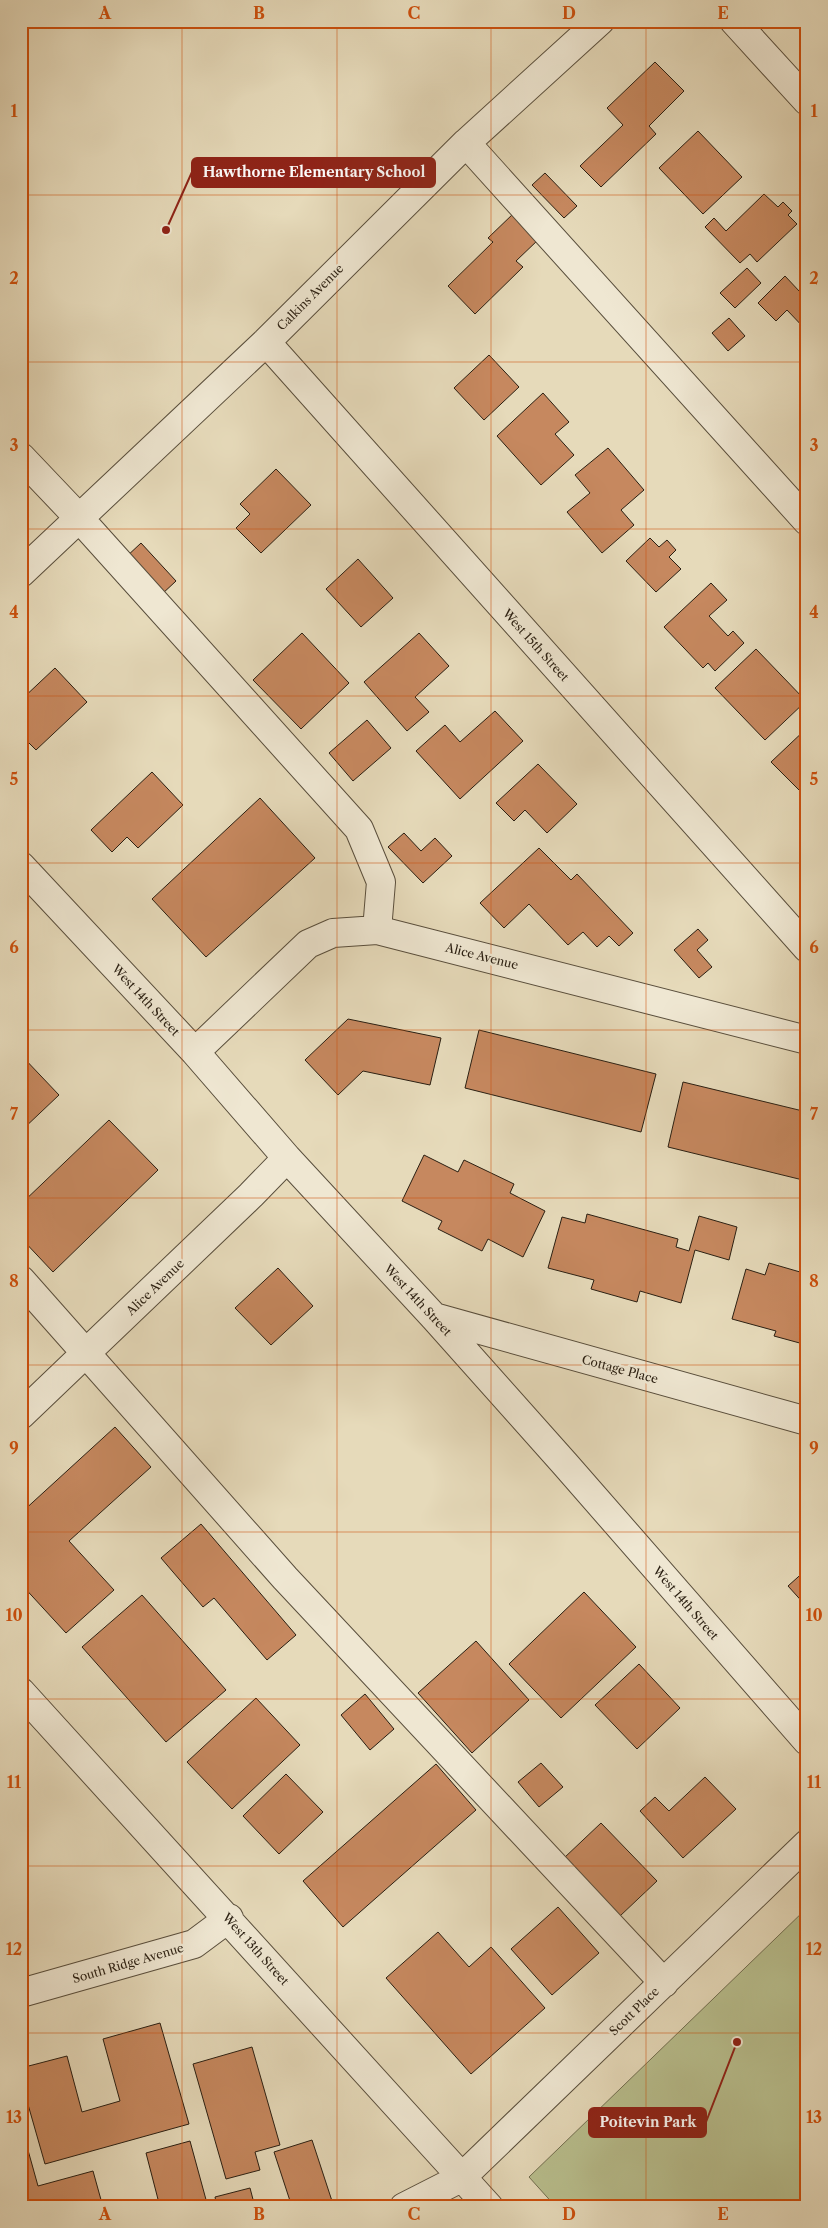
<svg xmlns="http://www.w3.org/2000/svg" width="828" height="2228" font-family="'Libre Caslon Text',serif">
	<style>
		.green { fill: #b8be8d; stroke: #716e50 }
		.building { fill: #c6885f; stroke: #2a1f12 }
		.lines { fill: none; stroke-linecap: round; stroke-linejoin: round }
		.minor-casing { stroke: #594e3c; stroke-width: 30 }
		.minor { stroke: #efe7d2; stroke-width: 28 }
		.grid { fill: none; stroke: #cc500d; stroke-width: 1; stroke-opacity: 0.55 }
		.labels { text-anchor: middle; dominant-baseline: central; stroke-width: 5; stroke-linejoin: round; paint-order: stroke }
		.street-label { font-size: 12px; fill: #2a1f12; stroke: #efe7d2 }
		.leader { fill: none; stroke: #8f2418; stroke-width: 2 }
		.callout-dot { fill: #8f2418; stroke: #efe7d2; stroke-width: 2 }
		.callout { fill: #8f2418; stroke: #8f2418; stroke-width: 2 }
		.callout-label { font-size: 14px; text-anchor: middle; font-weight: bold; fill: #fff }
		.neatline { fill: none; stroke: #cc500d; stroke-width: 2 }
		.grid-label { font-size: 16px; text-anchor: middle; font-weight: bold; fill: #cc500d }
	</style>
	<rect width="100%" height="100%" fill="#e6daba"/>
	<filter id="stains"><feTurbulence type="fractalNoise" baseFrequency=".004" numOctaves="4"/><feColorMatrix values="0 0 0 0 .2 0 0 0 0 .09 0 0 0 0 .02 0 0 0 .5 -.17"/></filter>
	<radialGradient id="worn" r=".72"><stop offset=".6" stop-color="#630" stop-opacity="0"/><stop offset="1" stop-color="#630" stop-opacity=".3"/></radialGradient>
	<path class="green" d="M 807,1908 L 807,2207 L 556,2207 L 529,2177 Z"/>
	<path class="building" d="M 655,62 L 684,91 L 649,126 L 656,134 L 601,187 L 580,166 L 623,125 L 607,108 Z
		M 698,131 L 742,177 L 703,214 L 659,168 Z
		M 545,173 L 577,206 L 564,218 L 532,185 Z
		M 764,194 L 778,207 L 783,202 L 792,211 L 788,215 L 797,224 L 757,262 L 750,254 L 740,263 L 705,227 L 714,218 L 726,231 Z
		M 514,213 L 539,239 L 516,261 L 523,267 L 475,314 L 448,286 L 493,242 L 488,238 Z
		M 747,268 L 761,283 L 735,308 L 720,293 Z
		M 785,276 L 800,292 L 807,285 L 807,331 L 787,310 L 776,321 L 758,303 Z
		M 729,318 L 745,336 L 728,351 L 712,333 Z
		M 489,355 L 519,387 L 484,420 L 454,388 Z
		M 543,393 L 569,422 L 555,434 L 574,455 L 541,485 L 497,436 Z
		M 608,448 L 644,490 L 621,510 L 634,525 L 602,553 L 567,512 L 590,493 L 575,475 Z
		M 276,469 L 311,505 L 261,553 L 236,528 L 250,514 L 240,504 Z
		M 650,538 L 659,547 L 667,540 L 676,550 L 669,557 L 681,569 L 656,592 L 626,561 Z
		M 141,543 L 176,581 L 161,595 L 125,558 Z
		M 358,559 L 393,598 L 361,627 L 326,589 Z
		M 711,583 L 727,600 L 709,616 L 728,636 L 733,631 L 744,643 L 715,671 L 708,663 L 703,668 L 664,627 Z
		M 302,633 L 349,683 L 301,729 L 253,680 Z
		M 419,633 L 449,666 L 415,697 L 429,712 L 407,731 L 364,682 Z
		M 756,649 L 806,701 L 765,740 L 715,688 Z
		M 55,668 L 87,702 L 36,750 L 21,735 L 21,700 Z
		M 495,711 L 523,741 L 460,799 L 416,751 L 445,725 L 460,742 Z
		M 367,720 L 391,748 L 353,781 L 329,753 Z
		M 807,728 L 807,798 L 771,762 Z
		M 538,764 L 577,804 L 547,833 L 525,810 L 514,821 L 496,803 Z
		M 152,772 L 183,805 L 138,848 L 127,837 L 112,852 L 91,830 Z
		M 260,798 L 315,858 L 206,957 L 152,899 Z
		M 404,833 L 421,851 L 435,838 L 452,856 L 423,883 L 388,847 Z
		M 539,848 L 571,880 L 577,874 L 633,933 L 619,946 L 609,936 L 597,947 L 583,932 L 568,945 L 529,904 L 504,928 L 480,903 Z
		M 698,929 L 708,940 L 697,950 L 712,967 L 699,978 L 674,950 Z
		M 348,1019 L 441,1038 L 430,1085 L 363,1071 L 338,1095 L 305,1060 Z
		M 479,1030 L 656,1074 L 641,1132 L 465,1088 Z
		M 21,1055 L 59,1095 L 21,1131 Z
		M 683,1082 L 807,1112 L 807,1181 L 668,1147 Z
		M 109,1120 L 158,1170 L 53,1272 L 21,1238 L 21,1204 Z
		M 424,1155 L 458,1172 L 464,1160 L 514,1184 L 510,1193 L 545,1211 L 523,1257 L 488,1239 L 482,1251 L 438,1229 L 442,1221 L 402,1201 Z
		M 587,1214 L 678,1239 L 676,1247 L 689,1251 L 699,1216 L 737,1227 L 729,1260 L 695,1250 L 681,1303 L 640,1291 L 637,1302 L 591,1289 L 594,1280 L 548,1268 L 562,1217 L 585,1223 Z
		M 769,1263 L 807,1274 L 807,1345 L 774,1336 L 776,1331 L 732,1319 L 746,1269 L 765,1275 Z
		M 278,1268 L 313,1306 L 271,1345 L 235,1308 Z
		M 115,1427 L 151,1467 L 69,1541 L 114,1590 L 66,1633 L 21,1584 L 21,1577 L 27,1572 L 21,1566 L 21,1513 Z
		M 201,1524 L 296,1635 L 267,1660 L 214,1598 L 203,1607 L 161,1558 Z
		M 807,1569 L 807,1607 L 788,1586 Z
		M 584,1592 L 636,1647 L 561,1718 L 509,1664 Z
		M 142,1595 L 226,1690 L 166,1742 L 82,1647 Z
		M 476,1641 L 529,1700 L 472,1753 L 418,1693 Z
		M 639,1664 L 680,1708 L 637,1749 L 595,1705 Z
		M 365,1694 L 394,1729 L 370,1750 L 341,1715 Z
		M 256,1698 L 300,1745 L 232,1809 L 187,1762 Z
		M 541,1763 L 563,1787 L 539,1807 L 518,1782 Z
		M 436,1764 L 476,1810 L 343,1927 L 303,1881 Z
		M 286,1774 L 323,1812 L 279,1854 L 243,1816 Z
		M 705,1777 L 736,1809 L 683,1858 L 640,1811 L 655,1797 L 669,1811 Z
		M 601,1823 L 657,1881 L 620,1916 L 564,1858 Z
		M 558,1907 L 599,1953 L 552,1995 L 511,1949 Z
		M 438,1932 L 469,1967 L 491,1947 L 545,2008 L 471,2074 L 386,1978 Z
		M 160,2023 L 189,2124 L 45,2164 L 21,2080 L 21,2068 L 67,2056 L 82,2112 L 120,2101 L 103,2039 Z
		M 252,2047 L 280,2145 L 255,2152 L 260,2170 L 226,2179 L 193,2064 Z
		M 21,2125 L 38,2186 L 93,2171 L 103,2207 L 21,2207 Z
		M 312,2140 L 332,2201 L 313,2207 L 292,2207 L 274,2152 Z
		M 190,2141 L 208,2207 L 160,2207 L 146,2153 Z
		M 250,2188 L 255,2207 L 217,2207 L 215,2197 Z"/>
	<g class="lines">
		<g class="minor-casing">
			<path id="minor" d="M 734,21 L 807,101
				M 466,143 L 807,521
				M 266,342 L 807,948
				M 21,457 L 79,518 L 359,829 L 381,882 L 377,930
				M 21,573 L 266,342 L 466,143 L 600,21
				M 21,866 L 195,1052 L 287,1158 L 434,1317 L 565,1464 L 807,1741
				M 195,1052 L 308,944 L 333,933 L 377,930 L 807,1040
				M 21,1280 L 285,1578 L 664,1983
				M 434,1317 L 807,1421
				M 21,1415 L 251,1195 L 287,1158
				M 21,1692 L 489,2207
				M 21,1993 L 194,1944 L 229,1918
				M 404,2207 L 461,2178 L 807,1844"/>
		</g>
		<use href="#minor" class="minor"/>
	</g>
	<path class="grid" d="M 182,21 L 182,2207M 337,21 L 337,2207M 491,21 L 491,2207M 646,21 L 646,2207M 21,195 L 807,195M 21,362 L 807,362M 21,529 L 807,529M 21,696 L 807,696M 21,863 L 807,863M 21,1030 L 807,1030M 21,1198 L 807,1198M 21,1365 L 807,1365M 21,1532 L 807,1532M 21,1699 L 807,1699M 21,1866 L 807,1866M 21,2033 L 807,2033"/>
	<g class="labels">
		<g class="street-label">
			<text transform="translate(310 297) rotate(-45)">Calkins Avenue</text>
			<text transform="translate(536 645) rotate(48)">West 15th Street</text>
			<text transform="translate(482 956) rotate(14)">Alice Avenue</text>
			<text transform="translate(146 1000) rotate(47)">West 14th Street</text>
			<text transform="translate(155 1287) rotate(-44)">Alice Avenue</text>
			<text transform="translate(418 1300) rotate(47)">West 14th Street</text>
			<text transform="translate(620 1369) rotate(15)">Cottage Place</text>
			<text transform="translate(686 1603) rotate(49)">West 14th Street</text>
			<text transform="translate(256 1949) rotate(48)">West 13th Street</text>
			<text transform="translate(128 1963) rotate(-16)">South Ridge Avenue</text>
			<text transform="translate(634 2011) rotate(-44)">Scott Place</text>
		</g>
	</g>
	<path class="leader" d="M166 230L192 172M737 2042L706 2122"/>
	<g class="callout-dot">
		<circle cx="166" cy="230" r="5"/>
		<circle cx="737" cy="2042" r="5"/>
	</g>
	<g class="callout">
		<rect x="192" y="158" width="243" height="29" rx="5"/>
		<rect x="589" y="2108" width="117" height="29" rx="5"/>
	</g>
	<g class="callout-label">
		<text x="314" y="177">Hawthorne Elementary School</text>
		<text x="648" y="2127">Poitevin Park</text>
	</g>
	<rect width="828" height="2228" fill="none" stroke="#e6daba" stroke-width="55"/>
	<rect x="28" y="28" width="772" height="2172" class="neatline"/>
	<g class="grid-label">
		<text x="105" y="19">A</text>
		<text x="259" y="19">B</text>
		<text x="414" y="19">C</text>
		<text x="569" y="19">D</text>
		<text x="723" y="19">E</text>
		<text x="14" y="117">1</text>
		<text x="814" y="117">1</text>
		<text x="14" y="284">2</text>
		<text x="814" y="284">2</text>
		<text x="14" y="451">3</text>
		<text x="814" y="451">3</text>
		<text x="14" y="618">4</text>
		<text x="814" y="618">4</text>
		<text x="14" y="785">5</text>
		<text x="814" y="785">5</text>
		<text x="14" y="953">6</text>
		<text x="814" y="953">6</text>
		<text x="14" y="1120">7</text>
		<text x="814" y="1120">7</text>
		<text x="14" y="1287">8</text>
		<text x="814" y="1287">8</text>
		<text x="14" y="1454">9</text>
		<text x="814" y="1454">9</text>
		<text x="14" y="1621">10</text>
		<text x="814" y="1621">10</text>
		<text x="14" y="1788">11</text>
		<text x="814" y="1788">11</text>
		<text x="14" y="1955">12</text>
		<text x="814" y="1955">12</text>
		<text x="14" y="2123">13</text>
		<text x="814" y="2123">13</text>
		<text x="105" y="2220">A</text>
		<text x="259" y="2220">B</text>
		<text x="414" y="2220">C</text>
		<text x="569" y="2220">D</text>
		<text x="723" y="2220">E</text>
	</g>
	<rect width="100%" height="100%" filter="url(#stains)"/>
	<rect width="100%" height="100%" fill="url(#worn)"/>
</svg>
